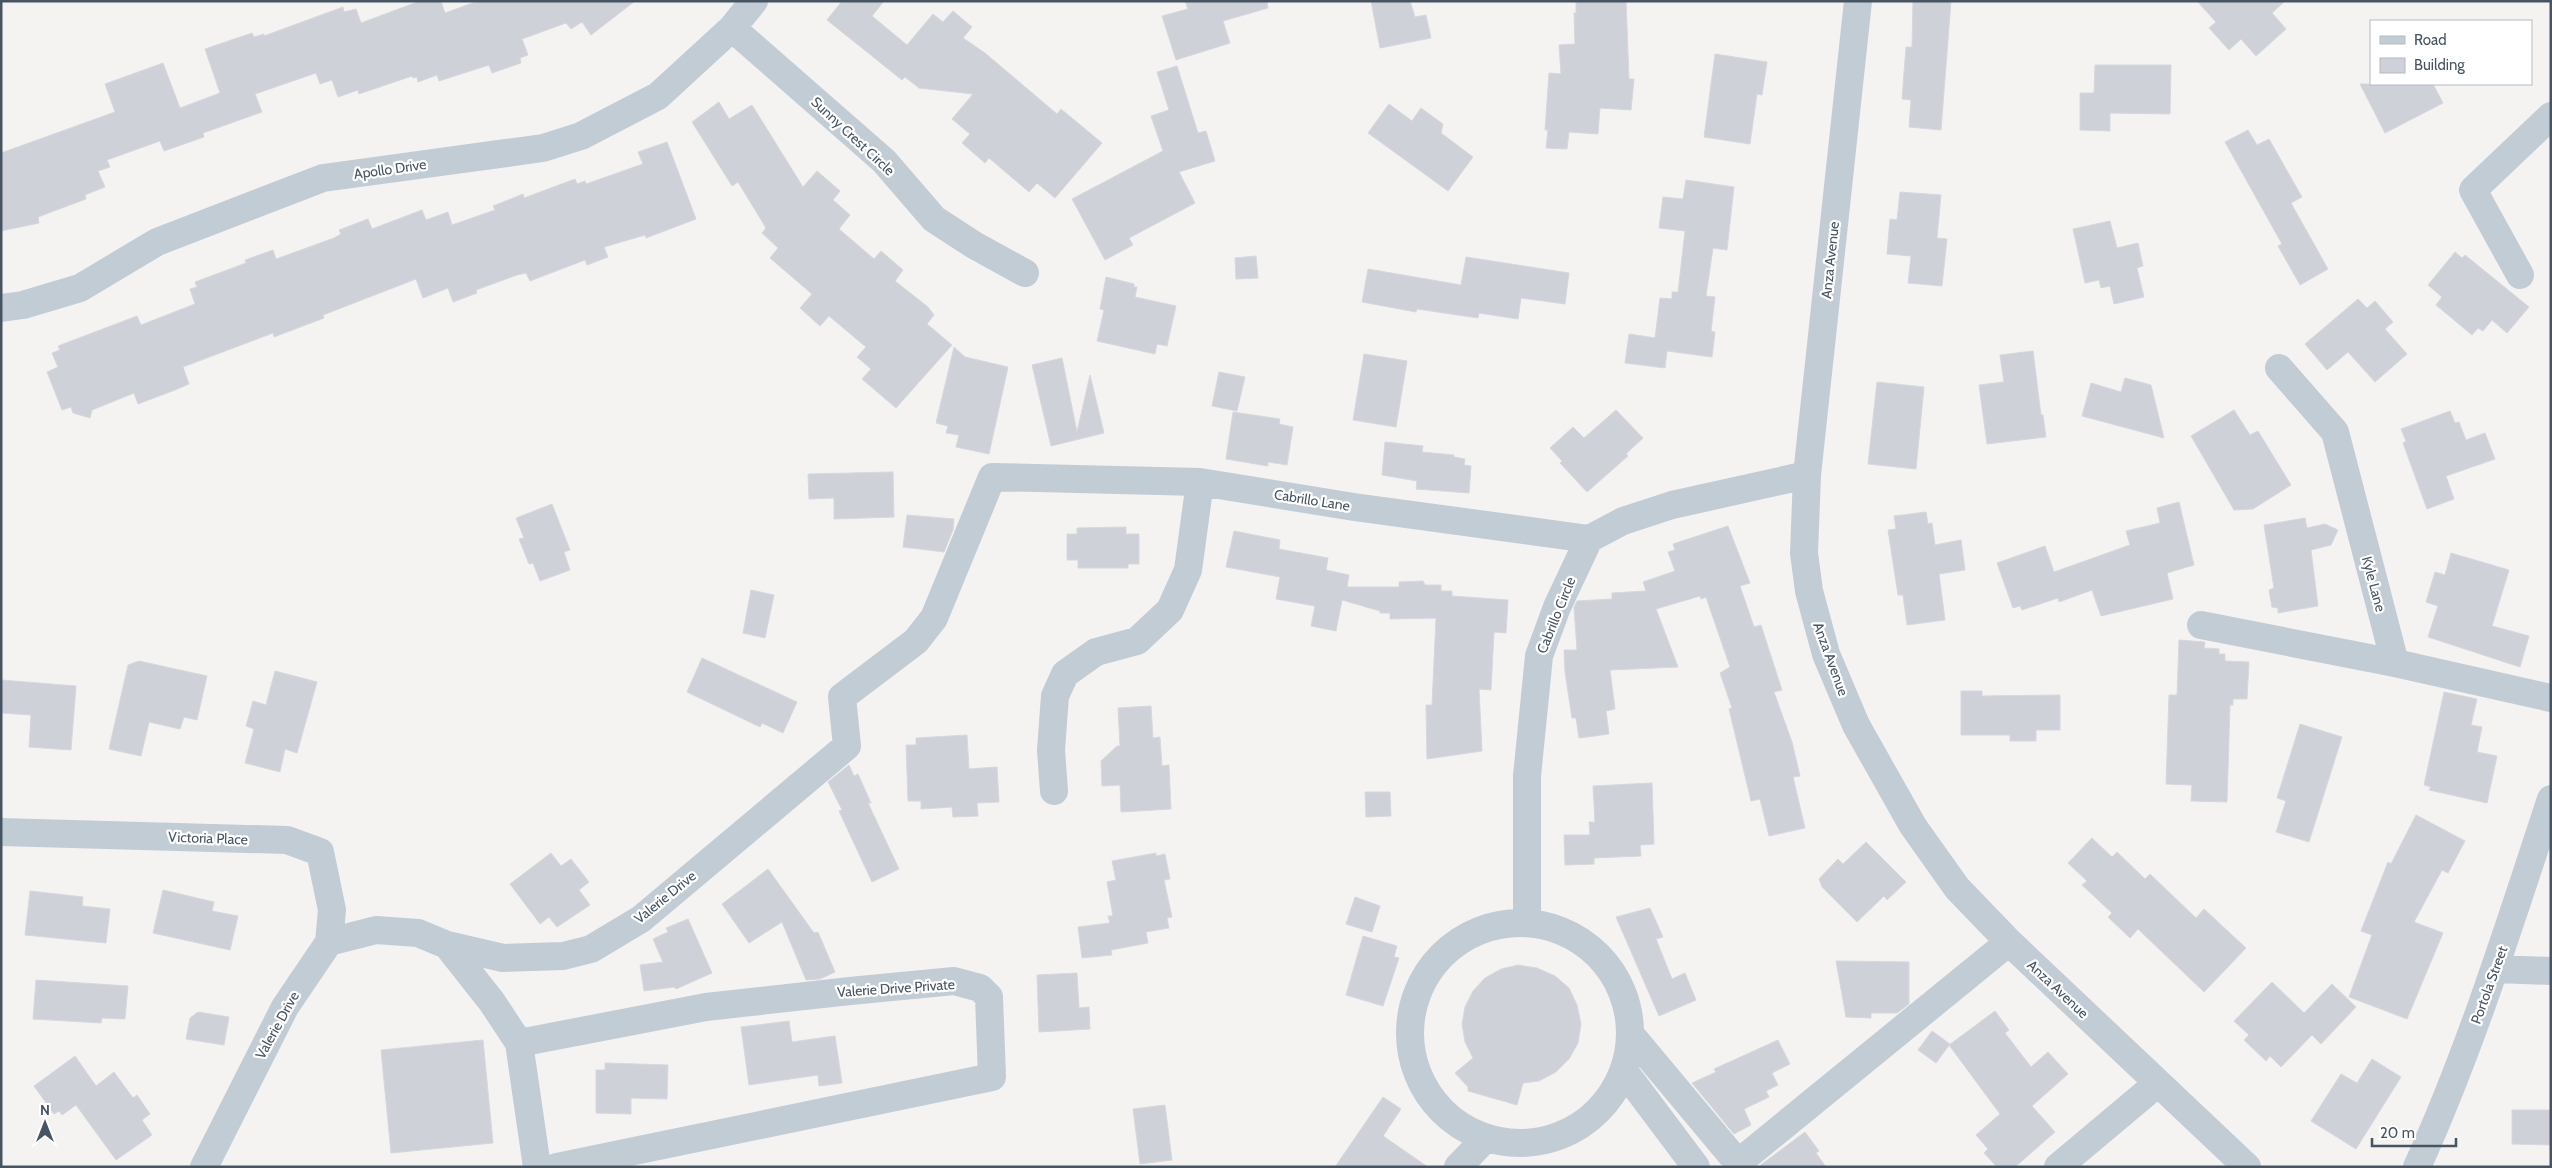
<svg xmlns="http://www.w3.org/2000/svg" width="2552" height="1168" font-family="Cabin,sans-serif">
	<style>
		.building { fill: #ced1d8; stroke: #d6d8de }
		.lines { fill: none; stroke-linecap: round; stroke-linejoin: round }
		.minor { stroke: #c2ccd5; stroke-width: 28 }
		.labels { text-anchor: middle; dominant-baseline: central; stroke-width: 4.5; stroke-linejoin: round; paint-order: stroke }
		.street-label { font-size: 14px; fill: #475462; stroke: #fff }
	</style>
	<rect width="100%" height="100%" fill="#f5f2f2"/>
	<path class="building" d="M 420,1 L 441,1 L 445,13 L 478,1 L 635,1 L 591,35 L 582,22 L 571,29 L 566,23 L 522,39 L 528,55 L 520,58 L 521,63 L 492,73 L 489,65 L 439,81 L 437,75 L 418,82 L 417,77 L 413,78 L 412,76 L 359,94 L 358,90 L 338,97 L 332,80 L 320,84 L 316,73 L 255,94 L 262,112 L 203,133 L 204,137 L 164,151 L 160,141 L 107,160 L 110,167 L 98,171 L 105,187 L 85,195 L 86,199 L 38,217 L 39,223 L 1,231 L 1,153 L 115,112 L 105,84 L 163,63 L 180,108 L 220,93 L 205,49 L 252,33 L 254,37 L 264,34 L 264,36 L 343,7 L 344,12 L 356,9 L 361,23 Z
		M 842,1 L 884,1 L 872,16 L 907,45 L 933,14 L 943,22 L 953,11 L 972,27 L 963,38 L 985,53 L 1057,114 L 1061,109 L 1102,143 L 1055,198 L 1037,183 L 1029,192 L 989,158 L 985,163 L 962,143 L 970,134 L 952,119 L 973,94 L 919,88 L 905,77 L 902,80 L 827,20 Z
		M 1185,1 L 1267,1 L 1268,8 L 1223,21 L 1230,43 L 1176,60 L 1162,16 L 1188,9 Z
		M 1371,1 L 1410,1 L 1415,17 L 1426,15 L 1431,38 L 1380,48 Z
		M 1576,1 L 1626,1 L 1629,79 L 1634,79 L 1631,110 L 1600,108 L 1598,134 L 1569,132 L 1567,149 L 1546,148 L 1548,130 L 1545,130 L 1549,73 L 1561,74 L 1559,45 L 1575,44 L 1574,13 L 1576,13 Z
		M 1913,1 L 1951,1 L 1941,130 L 1909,127 L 1911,100 L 1902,99 L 1906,47 L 1912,47 Z
		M 2197,1 L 2285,1 L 2272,13 L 2286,29 L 2256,56 L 2241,39 L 2229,50 L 2209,28 L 2216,22 Z
		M 1715,54 L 1767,62 L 1762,95 L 1757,94 L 1750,144 L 1704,137 Z
		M 2095,65 L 2171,65 L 2170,114 L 2110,113 L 2110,131 L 2080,130 L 2080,93 L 2094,93 Z
		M 1177,66 L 1198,133 L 1206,131 L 1215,161 L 1179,172 L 1195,203 L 1129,238 L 1133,245 L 1105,260 L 1072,199 L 1163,151 L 1151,116 L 1169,110 L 1157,72 Z
		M 2360,84 L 2433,84 L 2443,103 L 2385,133 Z
		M 719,102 L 729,119 L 752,105 L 803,187 L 817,171 L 840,191 L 833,200 L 850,215 L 839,229 L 874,259 L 881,251 L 903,270 L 895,281 L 928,307 L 934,315 L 927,324 L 952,345 L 896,408 L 862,379 L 871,369 L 857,357 L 866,347 L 829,316 L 820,326 L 800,308 L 812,294 L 770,258 L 778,248 L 762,233 L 766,228 L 738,182 L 732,186 L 692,122 Z
		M 1389,104 L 1412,121 L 1421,108 L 1443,124 L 1441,133 L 1473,157 L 1448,191 L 1368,133 Z
		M 2248,130 L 2257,145 L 2269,139 L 2302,197 L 2291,203 L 2328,269 L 2300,285 L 2278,246 L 2282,244 L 2225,142 Z
		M 667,142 L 696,219 L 646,238 L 645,235 L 604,247 L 608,257 L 587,265 L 585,260 L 530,281 L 526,273 L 517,275 L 476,290 L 477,293 L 453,302 L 448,288 L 423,298 L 416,279 L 323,315 L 324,318 L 274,337 L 273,333 L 183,367 L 189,384 L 175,390 L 138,404 L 134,393 L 92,410 L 90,418 L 73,413 L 71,407 L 62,410 L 47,372 L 58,367 L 52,353 L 60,350 L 58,346 L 137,316 L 141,325 L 195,304 L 190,289 L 197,287 L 195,282 L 246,263 L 245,260 L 273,250 L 276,259 L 334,238 L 341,234 L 339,230 L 368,219 L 372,229 L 422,210 L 426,220 L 448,212 L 452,225 L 495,210 L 493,206 L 523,194 L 524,198 L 575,179 L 577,184 L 585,181 L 586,184 L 643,164 L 638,152 Z
		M 1686,180 L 1734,187 L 1727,250 L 1713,248 L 1706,296 L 1715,297 L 1711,331 L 1715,332 L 1712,357 L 1667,351 L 1665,368 L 1625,363 L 1629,334 L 1655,338 L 1660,298 L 1672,299 L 1672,292 L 1678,292 L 1685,231 L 1659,228 L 1663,197 L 1683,199 Z
		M 1900,192 L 1941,195 L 1937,238 L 1947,239 L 1942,286 L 1908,283 L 1911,256 L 1887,254 L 1890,219 L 1897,220 Z
		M 2110,221 L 2117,248 L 2138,243 L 2143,266 L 2137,268 L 2144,297 L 2114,304 L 2110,286 L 2101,288 L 2099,280 L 2085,283 L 2073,229 Z
		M 2455,252 L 2462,258 L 2465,255 L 2529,307 L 2507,333 L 2492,320 L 2483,331 L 2478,328 L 2472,335 L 2436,305 L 2442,297 L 2428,285 Z
		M 1256,256 L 1258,278 L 1236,279 L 1235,258 Z
		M 1466,257 L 1569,273 L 1565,304 L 1521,298 L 1518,319 L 1479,313 L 1478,318 L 1417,309 L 1416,312 L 1362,302 L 1368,269 L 1461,285 Z
		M 1106,277 L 1134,284 L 1134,287 L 1137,287 L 1135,297 L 1176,306 L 1167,346 L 1157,344 L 1155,354 L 1097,341 L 1104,310 L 1100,309 Z
		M 2358,299 L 2367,308 L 2375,301 L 2393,322 L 2385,329 L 2407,354 L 2375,382 L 2348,352 L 2327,370 L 2305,344 Z
		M 954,347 L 965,357 L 1008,367 L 989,454 L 956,447 L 959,435 L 946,433 L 948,426 L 936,423 Z
		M 2033,351 L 2041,415 L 2043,415 L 2046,437 L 1987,444 L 1979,385 L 2004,382 L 2000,355 Z
		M 1364,354 L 1407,361 L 1396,427 L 1353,420 Z
		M 1062,358 L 1077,432 L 1090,375 L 1104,433 L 1051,446 L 1032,365 Z
		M 1219,372 L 1245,377 L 1237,411 L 1212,406 Z
		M 2125,378 L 2151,385 L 2164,438 L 2082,416 L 2091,383 L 2121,392 Z
		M 1877,382 L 1924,387 L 1916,469 L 1868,464 Z
		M 1616,410 L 1643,438 L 1626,454 L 1628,456 L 1587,492 L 1560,463 L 1562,461 L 1550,448 L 1573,427 L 1584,438 Z
		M 2234,410 L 2250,435 L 2258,431 L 2291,485 L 2253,509 L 2234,510 L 2191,436 Z
		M 2450,411 L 2455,423 L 2459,422 L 2466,440 L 2485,433 L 2495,459 L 2446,476 L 2454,499 L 2427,509 L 2403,443 L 2406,441 L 2401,429 Z
		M 1233,412 L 1280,419 L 1279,424 L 1293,427 L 1287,465 L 1268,462 L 1268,466 L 1226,459 Z
		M 1385,442 L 1423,446 L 1422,452 L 1454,455 L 1454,457 L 1465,459 L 1464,465 L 1471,466 L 1469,493 L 1416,489 L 1417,481 L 1382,475 Z
		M 893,472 L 894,517 L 834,519 L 834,498 L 809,499 L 808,474 Z
		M 2179,502 L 2194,565 L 2167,573 L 2173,599 L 2101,616 L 2092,590 L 2059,602 L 2058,598 L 2022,610 L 2020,606 L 2013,608 L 1997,563 L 2045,546 L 2054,572 L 2130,545 L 2126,531 L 2160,523 L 2157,508 Z
		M 552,504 L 570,550 L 564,552 L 570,570 L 540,581 L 533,563 L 529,564 L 519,539 L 524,538 L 516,518 Z
		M 1926,512 L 1928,524 L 1932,523 L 1935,545 L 1961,540 L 1965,570 L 1939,574 L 1945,620 L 1907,625 L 1903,595 L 1898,595 L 1888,530 L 1896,529 L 1894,516 Z
		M 907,515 L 954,519 L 953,530 L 944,552 L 903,547 Z
		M 2305,518 L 2307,528 L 2325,524 L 2338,530 L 2331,545 L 2311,550 L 2318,606 L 2278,613 L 2278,608 L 2272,607 L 2269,590 L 2274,588 L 2264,525 Z
		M 1728,526 L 1750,583 L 1740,586 L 1754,627 L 1761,625 L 1782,690 L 1774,692 L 1792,742 L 1800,776 L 1793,777 L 1805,828 L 1769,836 L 1760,799 L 1751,801 L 1729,709 L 1732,708 L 1720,673 L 1730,667 L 1706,597 L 1701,599 L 1700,596 L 1656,609 L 1678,667 L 1610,670 L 1615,709 L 1606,711 L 1609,734 L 1579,738 L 1576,718 L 1572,718 L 1565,672 L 1564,650 L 1577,650 L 1574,607 L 1577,601 L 1612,599 L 1612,593 L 1646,591 L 1643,582 L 1675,571 L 1668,552 L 1675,550 L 1673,544 Z
		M 1126,527 L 1126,534 L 1139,534 L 1139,564 L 1128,564 L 1128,568 L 1078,568 L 1078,560 L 1067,560 L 1067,534 L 1077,534 L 1077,528 Z
		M 1234,531 L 1280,540 L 1279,549 L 1328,558 L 1326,570 L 1349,575 L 1347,587 L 1399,587 L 1399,582 L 1423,581 L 1425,585 L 1441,585 L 1441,591 L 1452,591 L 1452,596 L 1508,600 L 1506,633 L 1494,632 L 1491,690 L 1479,689 L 1482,751 L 1427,759 L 1426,705 L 1432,705 L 1436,618 L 1390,619 L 1390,613 L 1380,613 L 1380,611 L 1342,600 L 1336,631 L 1311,626 L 1315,606 L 1276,599 L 1280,577 L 1226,567 Z
		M 2451,553 L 2509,570 L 2492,626 L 2529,636 L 2520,667 L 2428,637 L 2438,606 L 2426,602 L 2435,572 L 2445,575 Z
		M 751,590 L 774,595 L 765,638 L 743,633 Z
		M 2179,640 L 2205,642 L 2204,648 L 2219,649 L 2219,654 L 2225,654 L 2225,661 L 2249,662 L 2247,699 L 2233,699 L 2233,705 L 2230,705 L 2227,802 L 2191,801 L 2192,785 L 2166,784 L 2169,695 L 2177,695 Z
		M 702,658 L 797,702 L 783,733 L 762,723 L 760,727 L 687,692 Z
		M 139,661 L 207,676 L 197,720 L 184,717 L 180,729 L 149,722 L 141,756 L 109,749 L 128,665 Z
		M 275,671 L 317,682 L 297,753 L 285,749 L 280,772 L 245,763 L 254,729 L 246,726 L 253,701 L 266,705 Z
		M 1,680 L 76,686 L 71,750 L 29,747 L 31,715 L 1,713 Z
		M 1961,691 L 1982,691 L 1982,696 L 2060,695 L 2060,730 L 2036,730 L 2036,741 L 2010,741 L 2010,735 L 1961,735 Z
		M 2444,692 L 2477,699 L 2471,725 L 2482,727 L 2477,752 L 2497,756 L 2487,803 L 2429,790 L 2431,787 L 2424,785 Z
		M 1151,706 L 1153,738 L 1160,737 L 1162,766 L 1169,765 L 1171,809 L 1121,812 L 1120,785 L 1102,786 L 1101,761 L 1117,746 L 1120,746 L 1118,708 Z
		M 2300,724 L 2342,737 L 2309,842 L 2276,832 L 2286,801 L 2277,798 Z
		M 967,735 L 969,769 L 997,767 L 999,802 L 977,803 L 978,816 L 953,817 L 952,807 L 921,809 L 921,801 L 908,801 L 906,745 L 916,745 L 916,738 Z
		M 849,765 L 854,776 L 858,774 L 871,803 L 868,803 L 899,869 L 872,882 L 839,811 L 842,810 L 828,782 Z
		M 1652,783 L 1654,844 L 1640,845 L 1641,856 L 1594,858 L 1594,864 L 1565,865 L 1564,835 L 1590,835 L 1589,822 L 1595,822 L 1593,786 Z
		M 1365,792 L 1390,792 L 1391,816 L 1366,817 Z
		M 2416,815 L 2465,841 L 2448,873 L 2442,870 L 2414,922 L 2443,933 L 2407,1019 L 2349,997 L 2372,935 L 2361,931 L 2388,862 L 2391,864 Z
		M 2092,838 L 2112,857 L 2117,852 L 2145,879 L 2150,874 L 2196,918 L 2204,909 L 2246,948 L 2204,992 L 2138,929 L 2130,938 L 2108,917 L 2112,913 L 2082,885 L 2087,881 L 2068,863 Z
		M 1866,842 L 1906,882 L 1887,900 L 1884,896 L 1857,922 L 1822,887 L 1819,879 L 1838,859 L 1843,864 Z
		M 551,853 L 561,866 L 571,859 L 589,882 L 579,890 L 590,905 L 557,927 L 549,917 L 540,924 L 510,884 Z
		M 1156,853 L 1156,856 L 1165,854 L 1170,879 L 1164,880 L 1172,917 L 1167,918 L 1169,928 L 1146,932 L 1148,943 L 1111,950 L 1112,955 L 1082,958 L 1078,927 L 1110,923 L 1108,916 L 1113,916 L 1107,882 L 1116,880 L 1112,861 Z
		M 768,869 L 814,933 L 818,932 L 835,972 L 820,979 L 806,980 L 782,922 L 749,943 L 722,904 Z
		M 163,890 L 214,902 L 212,911 L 238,916 L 230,950 L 153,933 Z
		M 30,891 L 83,897 L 82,906 L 110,909 L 106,943 L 25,935 Z
		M 1355,897 L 1380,906 L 1372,932 L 1346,924 Z
		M 1650,908 L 1663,937 L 1656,939 L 1672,979 L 1685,973 L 1696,1000 L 1659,1016 L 1616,917 Z
		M 688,919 L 712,973 L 676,989 L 674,987 L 644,991 L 640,965 L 663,962 L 653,939 L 668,932 L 666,928 Z
		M 1363,936 L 1397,946 L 1394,957 L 1399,958 L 1383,1006 L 1346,995 Z
		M 1836,961 L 1909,962 L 1909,1004 L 1897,1013 L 1871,1013 L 1871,1018 L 1846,1017 Z
		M 1518,965 L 1537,968 L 1555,976 L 1569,988 L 1577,1005 L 1581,1024 L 1578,1043 L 1569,1059 L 1556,1072 L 1539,1081 L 1523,1083 L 1517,1105 L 1468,1091 L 1468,1087 L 1455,1073 L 1473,1058 L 1465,1042 L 1462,1024 L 1465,1007 L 1473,991 L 1485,978 L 1501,969 Z
		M 1077,973 L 1079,1008 L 1089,1007 L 1090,1029 L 1039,1032 L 1037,975 Z
		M 36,980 L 128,986 L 125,1019 L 102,1018 L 101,1023 L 33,1019 Z
		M 2272,982 L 2304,1013 L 2332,984 L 2356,1007 L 2321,1044 L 2312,1035 L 2281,1067 L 2270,1056 L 2266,1061 L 2244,1040 L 2249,1035 L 2234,1021 Z
		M 1995,1011 L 2009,1030 L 2005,1033 L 2031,1067 L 2048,1052 L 2068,1074 L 2032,1106 L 2055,1132 L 2015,1167 L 1997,1167 L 1984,1153 L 1988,1149 L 1976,1135 L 2000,1114 L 1949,1045 Z
		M 198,1012 L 229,1017 L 224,1045 L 186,1039 L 190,1018 Z
		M 789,1021 L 792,1042 L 835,1036 L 842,1083 L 819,1086 L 818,1075 L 749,1085 L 741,1027 Z
		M 1932,1031 L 1950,1044 L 1936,1063 L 1918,1050 Z
		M 483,1040 L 493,1143 L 391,1153 L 381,1050 Z
		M 1778,1040 L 1790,1064 L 1772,1073 L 1778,1085 L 1766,1091 L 1769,1097 L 1744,1109 L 1751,1125 L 1734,1134 L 1692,1083 L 1716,1072 L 1714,1069 Z
		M 75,1056 L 96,1086 L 114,1072 L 133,1098 L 137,1095 L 150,1114 L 142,1120 L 152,1135 L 116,1160 L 76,1105 L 62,1115 L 59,1111 L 54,1114 L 34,1086 Z
		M 2372,1059 L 2401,1077 L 2356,1149 L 2311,1121 L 2341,1074 L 2357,1083 Z
		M 605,1063 L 668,1065 L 667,1099 L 631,1098 L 631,1114 L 596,1113 L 596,1070 L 605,1070 Z
		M 1383,1097 L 1401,1109 L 1383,1136 L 1428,1167 L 1335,1167 Z
		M 1165,1105 L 1172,1160 L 1140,1164 L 1133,1109 Z
		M 2512,1110 L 2551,1110 L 2551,1145 L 2512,1144 Z
		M 1805,1132 L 1819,1151 L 1816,1153 L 1826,1167 L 1758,1167 Z"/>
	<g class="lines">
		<path class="minor" d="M 1858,1 L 1807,475 L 1804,553 L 1809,591 L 1826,654 L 1856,725 L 1913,826 L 1957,888 L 2009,942 L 2247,1167
			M 732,28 L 884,161 L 934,219 L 974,245 L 1025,273
			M 2520,275 L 2473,190 L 2551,116
			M 1,308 L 23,305 L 80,288 L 157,242 L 323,178 L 543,148 L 581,136 L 658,96 L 732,28 L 754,1
			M 2279,368 L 2335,432 L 2395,663 L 2551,698
			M 2201,625 L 2395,663
			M 1054,791 L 1051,750 L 1055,696 L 1065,674 L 1096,652 L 1137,641 L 1170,610 L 1188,570 L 1200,482
			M 1,832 L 287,840 L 320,852 L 332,910 L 329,942
			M 1527,922 L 1527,776 L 1539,656 L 1557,607 L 1589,539 L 1623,521 L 1672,505 L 1807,475
			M1410 1033a110 110 0 1 1 220 0a110 110 0 1 1-220 0Z
			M 447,945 L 492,1002 L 519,1043 L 537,1167
			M 2496,969 L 2551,971
			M 1631,1035 L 1738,1163 L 2009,942
			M 519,1043 L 706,1007 L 850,991 L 954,981 L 980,988 L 989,997 L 992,1077 L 557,1167
			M 1624,1071 L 1696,1167
			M 204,1167 L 285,1007 L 329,942 L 376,930 L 418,933 L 447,945 L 503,958 L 563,956 L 591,949 L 641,919 L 847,746 L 842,697 L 916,641 L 934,618 L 992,477 L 1200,482 L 1354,507 L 1589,539
			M 1458,1167 L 1486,1138
			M 2058,1167 L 2158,1083
			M 2417,1167 C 2471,1048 2510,923 2551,799"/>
	</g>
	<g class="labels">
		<g class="street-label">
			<text transform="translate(853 136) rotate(43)">Sunny Crest Circle</text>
			<text transform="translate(390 169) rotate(-8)">Apollo Drive</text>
			<text transform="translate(1830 260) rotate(-84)">Anza Avenue</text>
			<text transform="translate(1312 500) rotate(9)">Cabrillo Lane</text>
			<text transform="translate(2374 584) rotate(75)">Kyle Lane</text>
			<text transform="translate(1556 615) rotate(-68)">Cabrillo Circle</text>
			<text transform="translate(1831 659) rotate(70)">Anza Avenue</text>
			<text transform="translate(208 838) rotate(2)">Victoria Place</text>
			<text transform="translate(665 897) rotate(-39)">Valerie Drive</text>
			<text transform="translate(2489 985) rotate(-70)">Portola Street</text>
			<text transform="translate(896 988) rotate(-4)">Valerie Drive Private</text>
			<text transform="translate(2058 989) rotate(43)">Anza Avenue</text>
			<text transform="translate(277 1025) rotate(-61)">Valerie Drive</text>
		</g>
	</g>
	<rect width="2552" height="1168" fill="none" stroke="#475462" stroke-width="5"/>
	<rect x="2370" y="20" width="162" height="65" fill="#ffffff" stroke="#b5bbc0"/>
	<rect x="2380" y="36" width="25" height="8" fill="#c2ccd5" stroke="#b5bbc0"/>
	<text x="2414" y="45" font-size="15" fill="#475462">Road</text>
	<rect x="2380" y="58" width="25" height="15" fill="#ced1d8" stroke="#b5bbc0"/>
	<text x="2414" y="70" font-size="15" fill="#475462">Building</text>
	<g transform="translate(45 1123)" stroke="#ffffff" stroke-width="4" paint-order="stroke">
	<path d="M0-4L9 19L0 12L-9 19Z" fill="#475462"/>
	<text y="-8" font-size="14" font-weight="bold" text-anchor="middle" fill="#475462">N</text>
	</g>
	<path d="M2372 1138v8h84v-8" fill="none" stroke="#475462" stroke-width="2.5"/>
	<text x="2380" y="1138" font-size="15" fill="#475462" stroke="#ffffff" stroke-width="4" paint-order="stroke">20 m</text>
</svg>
